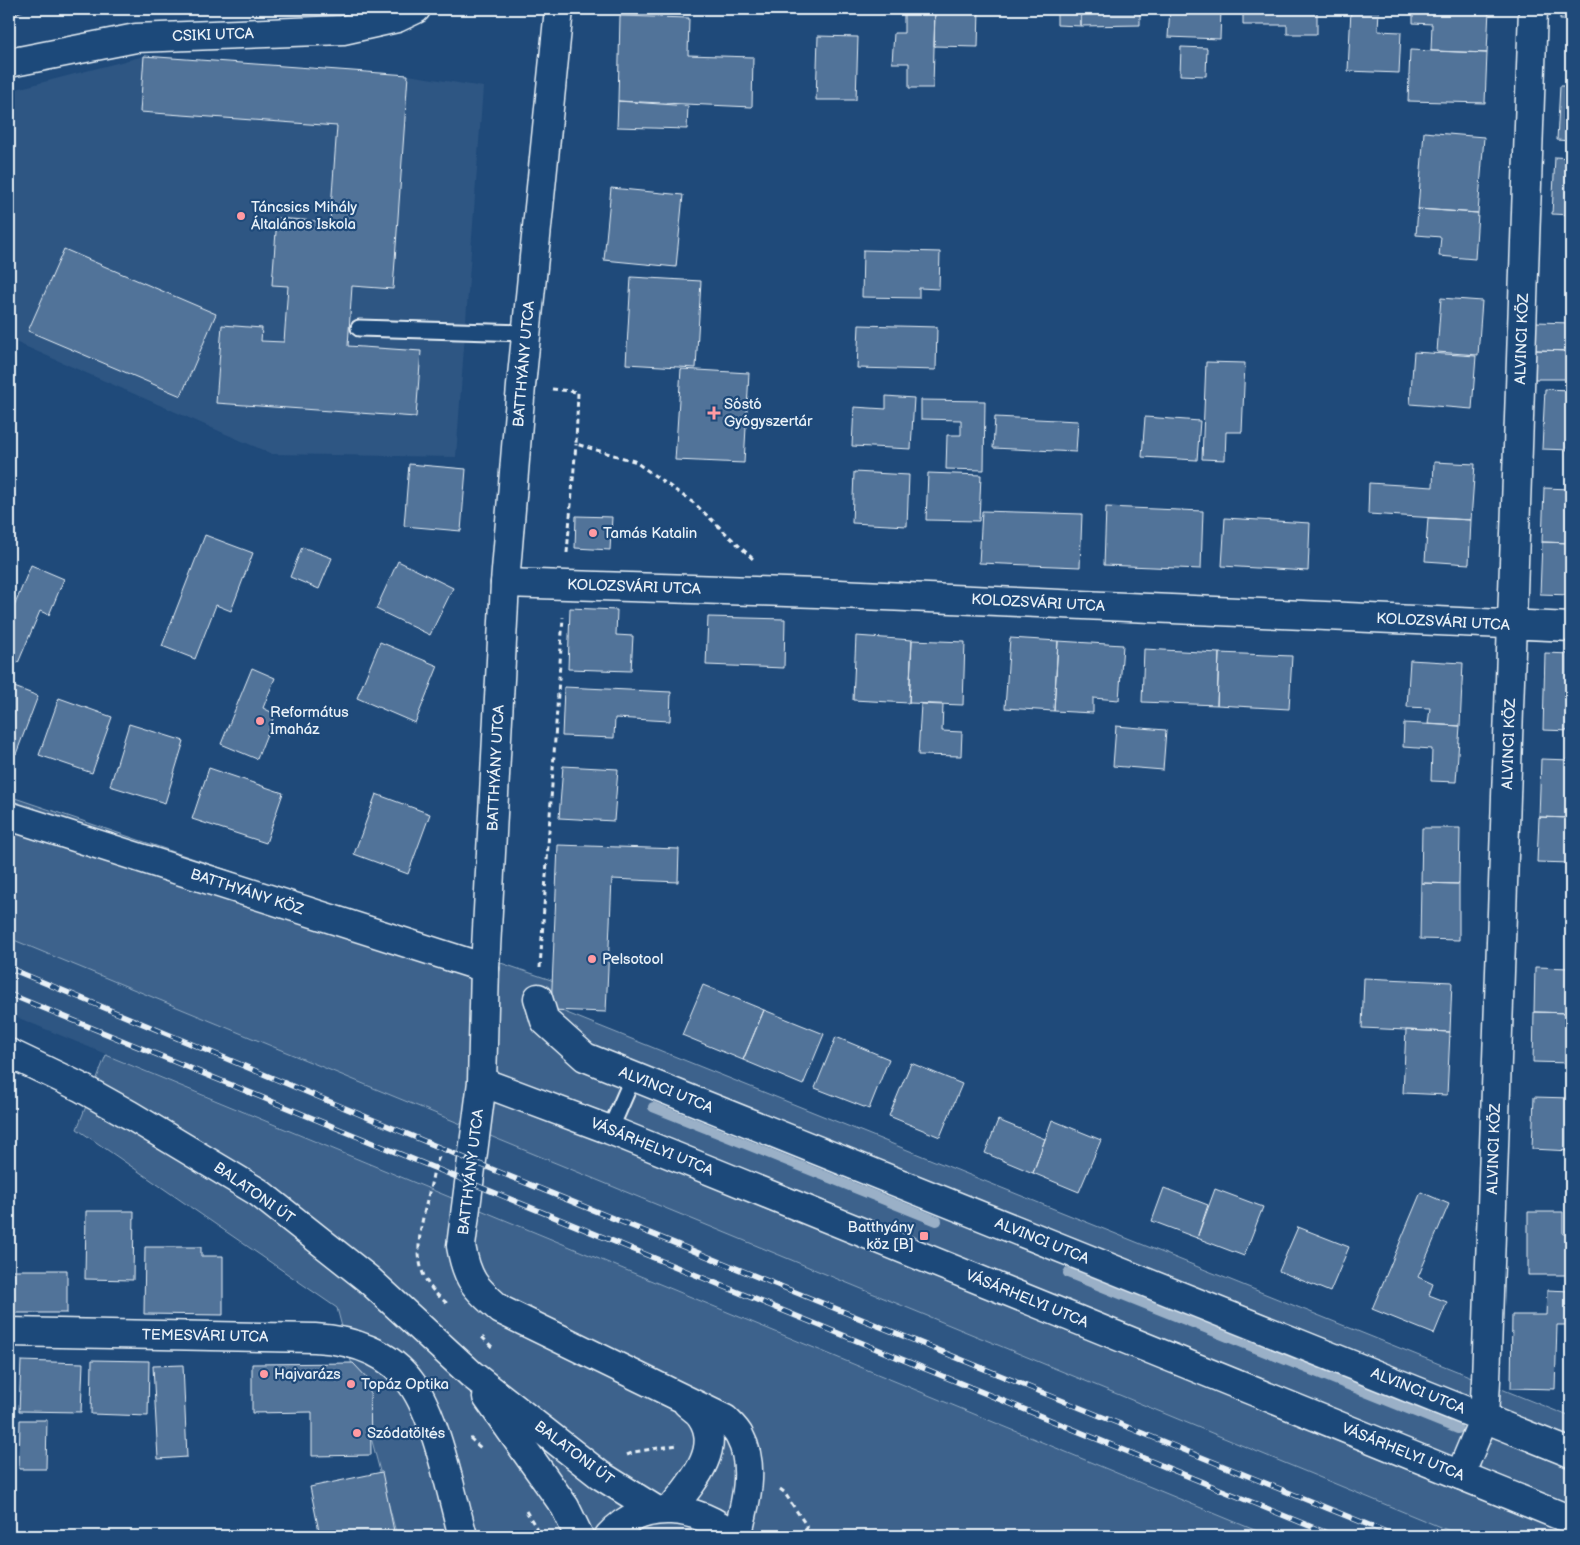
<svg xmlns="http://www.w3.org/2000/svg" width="1580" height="1545" font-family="'Balsamiq Sans',sans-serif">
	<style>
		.built { fill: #2e5683 }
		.green { fill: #3c628c; stroke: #92aac2 }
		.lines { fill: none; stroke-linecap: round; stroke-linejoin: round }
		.stream { stroke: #9ab0c7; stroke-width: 10 }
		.building { fill: #517399; stroke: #e8f1f8 }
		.lane-casing { stroke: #e8f1f8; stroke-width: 19 }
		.street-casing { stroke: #e8f1f8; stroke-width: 31 }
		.secondary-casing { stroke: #e8f1f8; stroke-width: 31 }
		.path { stroke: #e8f1f8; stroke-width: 3; stroke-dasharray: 5 4; stroke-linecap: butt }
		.lane { stroke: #1f4a7a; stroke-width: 15 }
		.street { stroke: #1f4a7a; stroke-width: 28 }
		.secondary { stroke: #1f4a7a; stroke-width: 28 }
		.rail-casing { stroke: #e8f1f8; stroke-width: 5.5 }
		.rail { stroke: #1f4a7a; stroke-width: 4; stroke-dasharray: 11; stroke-linecap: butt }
		.poi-dot { fill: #ff9aa2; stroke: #1f4a7a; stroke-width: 2 }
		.labels { text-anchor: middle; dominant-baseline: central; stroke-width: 4.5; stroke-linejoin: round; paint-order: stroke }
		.street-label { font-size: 15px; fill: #e8f1f8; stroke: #1f4a7a }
		.poi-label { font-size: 15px; fill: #e8f1f8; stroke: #1f4a7a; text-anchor: start }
	</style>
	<rect width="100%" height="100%" fill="#1f4a7a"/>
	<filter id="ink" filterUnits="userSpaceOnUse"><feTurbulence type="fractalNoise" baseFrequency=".02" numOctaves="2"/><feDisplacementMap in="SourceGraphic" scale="10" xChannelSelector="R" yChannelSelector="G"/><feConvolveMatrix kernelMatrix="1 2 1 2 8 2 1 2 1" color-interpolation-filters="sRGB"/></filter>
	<g filter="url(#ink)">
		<path class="built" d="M 144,56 L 408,75 L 483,87 L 456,457 L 272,454 L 13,341 L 9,350 L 9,91 Z
			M 9,938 L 1462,1536 L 1269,1536 L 9,1014 Z"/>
		<path class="green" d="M 9,796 L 554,981 L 557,1009 L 1571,1417 L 1571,1536 L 1462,1536 L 9,938 Z
			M 106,1055 L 1269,1536 L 397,1536 L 337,1308 L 77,1129 Z"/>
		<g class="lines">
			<path class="stream" d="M 653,1107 L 937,1221
				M 1068,1273 L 1458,1429"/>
		</g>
		<path class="building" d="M 9,9 L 28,9 L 9,16 Z
			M 886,9 L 935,9 L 933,88 L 909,88 L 909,63 L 892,63 L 894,33 L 904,33 L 904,14 L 885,13 Z
			M 935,9 L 979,9 L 978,47 L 934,46 Z
			M 1057,9 L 1081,9 L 1081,26 L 1057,25 Z
			M 1081,9 L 1140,9 L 1140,25 L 1081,26 Z
			M 1170,9 L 1221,9 L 1220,39 L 1168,37 Z
			M 1243,9 L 1317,9 L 1317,34 L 1287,34 L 1287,25 L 1243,25 Z
			M 1351,9 L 1379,9 L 1378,31 L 1401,32 L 1399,73 L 1348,71 Z
			M 1413,9 L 1489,9 L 1487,53 L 1431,51 L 1432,24 L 1413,23 Z
			M 1560,9 L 1571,9 L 1571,20 L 1560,20 Z
			M 620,16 L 689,18 L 688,55 L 753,57 L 752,107 L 618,101 Z
			M 818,36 L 858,37 L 856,100 L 816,100 Z
			M 1181,47 L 1207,48 L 1206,76 L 1180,75 Z
			M 1410,50 L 1487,53 L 1485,103 L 1408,101 Z
			M 144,56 L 408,75 L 393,289 L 352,286 L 348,346 L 421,351 L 416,417 L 216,403 L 222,325 L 262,328 L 261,341 L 284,342 L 288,286 L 272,285 L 277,218 L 330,222 L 337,126 L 140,112 Z
			M 1560,86 L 1571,86 L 1571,141 L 1557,140 Z
			M 618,101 L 688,106 L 687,129 L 617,127 Z
			M 1424,132 L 1484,137 L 1478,213 L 1418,209 Z
			M 1555,157 L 1571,158 L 1571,215 L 1552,214 Z
			M 611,188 L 683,195 L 676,267 L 604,260 Z
			M 1418,209 L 1478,213 L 1475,259 L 1439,256 L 1441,237 L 1416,235 Z
			M 64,249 L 216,314 L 181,396 L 28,331 Z
			M 863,250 L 940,252 L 939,289 L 919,288 L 919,298 L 862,297 Z
			M 631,277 L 701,281 L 696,368 L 626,364 Z
			M 1441,298 L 1482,301 L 1478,355 L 1437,352 Z
			M 1536,322 L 1571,323 L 1571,351 L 1535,350 Z
			M 859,325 L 937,327 L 936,370 L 857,368 Z
			M 1535,350 L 1571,351 L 1571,379 L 1535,379 Z
			M 1414,352 L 1476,356 L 1472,409 L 1410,404 Z
			M 1206,362 L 1245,363 L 1242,432 L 1226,432 L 1225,460 L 1202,459 Z
			M 681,369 L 749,373 L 744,463 L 675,460 Z
			M 1545,389 L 1571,390 L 1571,450 L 1542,449 Z
			M 886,396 L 914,398 L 911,449 L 852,446 L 854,407 L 886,409 Z
			M 921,400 L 985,401 L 984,470 L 946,469 L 947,435 L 961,435 L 961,420 L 921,419 Z
			M 995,417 L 1078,421 L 1076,452 L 993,448 Z
			M 1145,417 L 1200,421 L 1197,460 L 1142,457 Z
			M 1434,462 L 1475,464 L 1471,520 L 1368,514 L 1369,483 L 1433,487 Z
			M 409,464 L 466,469 L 461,531 L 404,526 Z
			M 854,472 L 909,475 L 907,526 L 852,523 Z
			M 928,473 L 981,475 L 979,521 L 926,520 Z
			M 1544,488 L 1571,489 L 1571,543 L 1542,542 Z
			M 1106,507 L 1203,511 L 1201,569 L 1104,565 Z
			M 982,511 L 1082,514 L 1080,567 L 979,563 Z
			M 576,516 L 612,517 L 610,550 L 575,548 Z
			M 1225,518 L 1310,523 L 1308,571 L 1222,566 Z
			M 1428,518 L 1471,520 L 1469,564 L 1425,561 Z
			M 205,535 L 253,553 L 231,611 L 216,605 L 195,659 L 162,646 Z
			M 1542,542 L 1571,543 L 1571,595 L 1540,594 Z
			M 302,547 L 332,558 L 319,589 L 290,577 Z
			M 398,561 L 453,588 L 430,635 L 376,609 Z
			M 31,565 L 64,579 L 49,615 L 40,611 L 18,663 L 9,659 L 9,619 Z
			M 570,608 L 617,610 L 616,635 L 633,636 L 631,671 L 568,669 Z
			M 708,617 L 785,619 L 784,668 L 706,665 Z
			M 856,636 L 912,640 L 909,703 L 853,700 Z
			M 1010,638 L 1058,641 L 1054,711 L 1005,708 Z
			M 912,640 L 965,642 L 963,705 L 909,703 Z
			M 1058,641 L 1123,645 L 1119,700 L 1093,698 L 1093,713 L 1054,711 Z
			M 380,642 L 438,666 L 415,723 L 357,698 Z
			M 1144,649 L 1219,653 L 1217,705 L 1142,702 Z
			M 1219,653 L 1292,656 L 1289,709 L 1217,705 Z
			M 1545,653 L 1571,654 L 1571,731 L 1543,730 Z
			M 1410,660 L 1463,663 L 1460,726 L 1428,724 L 1430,708 L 1407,707 Z
			M 252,668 L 275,678 L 263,708 L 275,714 L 257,759 L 221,744 Z
			M 9,685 L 38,696 L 16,754 L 9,751 Z
			M 564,687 L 671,692 L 670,721 L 615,718 L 614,738 L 562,736 Z
			M 59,698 L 112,717 L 92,773 L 39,755 Z
			M 921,704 L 943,705 L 942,731 L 962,732 L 961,756 L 918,755 Z
			M 1404,723 L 1460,726 L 1456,782 L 1431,781 L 1432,749 L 1403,747 Z
			M 129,724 L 184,741 L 165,803 L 110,786 Z
			M 1116,726 L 1166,730 L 1163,770 L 1113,766 Z
			M 1541,759 L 1571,760 L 1571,818 L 1539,817 Z
			M 563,766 L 618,769 L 614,821 L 559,818 Z
			M 209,768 L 283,793 L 266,843 L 192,819 Z
			M 376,794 L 430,814 L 408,874 L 354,854 Z
			M 1539,817 L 1571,818 L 1571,863 L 1537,862 Z
			M 1422,828 L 1460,828 L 1459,884 L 1421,883 Z
			M 558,845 L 679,849 L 678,882 L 612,879 L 606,1012 L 551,1010 Z
			M 1421,883 L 1459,884 L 1459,940 L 1420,939 Z
			M 1535,967 L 1571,968 L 1571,1013 L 1534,1012 Z
			M 1364,978 L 1452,982 L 1450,1032 L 1362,1028 Z
			M 703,985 L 764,1010 L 743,1060 L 682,1035 Z
			M 764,1010 L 824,1034 L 803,1085 L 743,1060 Z
			M 1534,1012 L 1571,1013 L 1571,1063 L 1533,1062 Z
			M 1406,1030 L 1450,1032 L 1447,1095 L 1403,1093 Z
			M 836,1037 L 889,1059 L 869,1109 L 815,1088 Z
			M 911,1063 L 962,1084 L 940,1137 L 889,1116 Z
			M 1534,1097 L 1571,1098 L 1571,1151 L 1532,1149 Z
			M 998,1120 L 1045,1139 L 1033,1173 L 985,1153 Z
			M 1052,1120 L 1101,1140 L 1079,1192 L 1033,1173 Z
			M 1164,1188 L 1208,1205 L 1197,1238 L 1152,1221 Z
			M 1215,1189 L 1263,1207 L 1244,1256 L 1197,1238 Z
			M 1421,1192 L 1449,1204 L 1418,1277 L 1433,1284 L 1429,1295 L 1447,1302 L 1434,1334 L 1372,1309 Z
			M 86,1211 L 134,1211 L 133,1280 L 85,1279 Z
			M 1528,1212 L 1563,1212 L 1563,1234 L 1571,1234 L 1571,1275 L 1528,1275 Z
			M 1298,1227 L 1349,1247 L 1330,1292 L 1279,1271 Z
			M 145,1247 L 201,1247 L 201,1256 L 223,1256 L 223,1315 L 144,1314 Z
			M 9,1270 L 67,1270 L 67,1313 L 9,1313 Z
			M 1547,1290 L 1571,1291 L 1571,1325 L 1557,1325 L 1555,1389 L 1511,1388 L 1512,1315 L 1546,1315 Z
			M 92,1360 L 149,1361 L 148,1416 L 91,1414 Z
			M 21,1361 L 83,1363 L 81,1412 L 19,1411 Z
			M 353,1363 L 370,1381 L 371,1455 L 312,1456 L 312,1412 L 252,1413 L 252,1364 Z
			M 183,1365 L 187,1457 L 158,1459 L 153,1366 Z
			M 20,1420 L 47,1420 L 46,1469 L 19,1469 Z
			M 382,1472 L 395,1536 L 320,1536 L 310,1487 Z
			M 9,1488 L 14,1489 L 11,1522 L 9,1522 Z"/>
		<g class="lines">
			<g class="lane-casing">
				<path id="lane" d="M 359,328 L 526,333
					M 610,1130 L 633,1077"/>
			</g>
			<g class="street-casing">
				<path id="street" d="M 9,63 L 136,38 L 343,30 L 397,18 L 416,9
					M 505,583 L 817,593 L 1571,627
					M 9,816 L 485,968
					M 538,998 L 545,1021 L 585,1057 L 1571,1453
					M 9,1332 L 315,1338 C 352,1340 390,1352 412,1384 C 437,1419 451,1494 463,1536
					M 1460,1475 L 1484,1418 L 1486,1380 L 1533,9"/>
			</g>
			<g class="secondary-casing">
				<path id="secondary" d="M 559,9 L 521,386 L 505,583 L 485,968 L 482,1082 L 461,1246 C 467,1280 475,1288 501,1310 L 725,1419 C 730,1424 737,1430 740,1437 C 756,1467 745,1506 737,1536
					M 9,1053 L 80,1087 L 130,1115 L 258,1192 L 368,1279 L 471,1374 L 600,1475 L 656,1510
					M 482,1082 L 610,1130 L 1571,1520
					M 487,1397 L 565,1507 L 579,1536
					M 671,1509 C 691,1484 724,1449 701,1416 C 698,1411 691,1407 687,1403
					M 609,1536 C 642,1498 699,1505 733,1536"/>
			</g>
			<path class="path" d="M 552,389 L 578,392 L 576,444 L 634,461 L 695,504 L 753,559
				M 567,553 L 576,444
				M 540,968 L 563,617
				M 439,1157 L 434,1168 C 429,1206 404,1255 432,1289 C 437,1295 443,1300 449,1305
				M 482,1337 L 492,1347
				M 470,1438 L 482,1449
				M 627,1455 L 634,1452 L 677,1445
				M 780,1489 L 784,1492 L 806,1525 L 807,1536
				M 526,1511 L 537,1529"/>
			<use href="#lane" class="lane"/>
			<use href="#street" class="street"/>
			<use href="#secondary" class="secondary"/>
			<g class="rail-casing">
				<path id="rail" d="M 9,968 L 472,1161 L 1396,1536
					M 9,994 L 1334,1536"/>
			</g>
			<use href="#rail" class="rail"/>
		</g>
	</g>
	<g class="poi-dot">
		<circle cx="241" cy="216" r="5"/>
		<path d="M711.5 405.5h5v5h5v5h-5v5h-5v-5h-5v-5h5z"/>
		<circle cx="593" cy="533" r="5"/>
		<circle cx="260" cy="721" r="5"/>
		<circle cx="592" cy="959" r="5"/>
		<rect x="919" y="1231" width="10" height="10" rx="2.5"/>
		<circle cx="264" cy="1374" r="5"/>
		<circle cx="351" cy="1384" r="5"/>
		<circle cx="357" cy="1433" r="5"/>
	</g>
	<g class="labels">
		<g class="street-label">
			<text transform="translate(213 35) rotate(-2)">CSIKI UTCA</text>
			<text transform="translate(1522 339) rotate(-88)">ALVINCI KÖZ</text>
			<text transform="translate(524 364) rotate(-85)">BATTHYÁNY UTCA</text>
			<text transform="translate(634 587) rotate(2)">KOLOZSVÁRI UTCA</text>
			<text transform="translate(1038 603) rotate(3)">KOLOZSVÁRI UTCA</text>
			<text transform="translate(1443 622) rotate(3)">KOLOZSVÁRI UTCA</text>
			<text transform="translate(1509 744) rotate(-88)">ALVINCI KÖZ</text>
			<text transform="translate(496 768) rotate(-87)">BATTHYÁNY UTCA</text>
			<text transform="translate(247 892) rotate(18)">BATTHYÁNY KÖZ</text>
			<text transform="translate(666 1090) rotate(22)">ALVINCI UTCA</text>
			<text transform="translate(652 1147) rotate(22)">VÁSÁRHELYI UTCA</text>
			<text transform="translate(1494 1149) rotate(-88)">ALVINCI KÖZ</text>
			<text transform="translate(471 1172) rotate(-83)">BATTHYÁNY UTCA</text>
			<text transform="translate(254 1193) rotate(35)">BALATONI ÚT</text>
			<text transform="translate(1042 1241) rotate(22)">ALVINCI UTCA</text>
			<text transform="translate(1027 1299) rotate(22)">VÁSÁRHELYI UTCA</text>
			<text transform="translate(205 1336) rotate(1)">TEMESVÁRI UTCA</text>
			<text transform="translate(1418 1391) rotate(22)">ALVINCI UTCA</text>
			<text transform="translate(1403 1452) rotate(22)">VÁSÁRHELYI UTCA</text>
			<text transform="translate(574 1453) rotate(37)">BALATONI ÚT</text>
		</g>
		<g class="poi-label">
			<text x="251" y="207">Táncsics Mihály<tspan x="251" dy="17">Általános Iskola</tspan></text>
			<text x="724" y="404">Sóstó<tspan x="724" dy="17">Gyógyszertár</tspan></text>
			<text x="603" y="533">Tamás Katalin</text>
			<text x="270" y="712">Református<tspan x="270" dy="17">Imaház</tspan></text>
			<text x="602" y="959">Pelsotool</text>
			<text x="914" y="1227" text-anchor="end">Batthyány<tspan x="914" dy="17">köz [B]</tspan></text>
			<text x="274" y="1374">Hajvarázs</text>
			<text x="361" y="1384">Topáz Optika</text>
			<text x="367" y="1433">Szódatöltés</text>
		</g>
	</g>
	<rect width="1580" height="1545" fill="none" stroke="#1f4a7a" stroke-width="30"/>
	<rect x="15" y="15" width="1550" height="1515" fill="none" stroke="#e8f1f8" stroke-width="2" filter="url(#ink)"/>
</svg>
